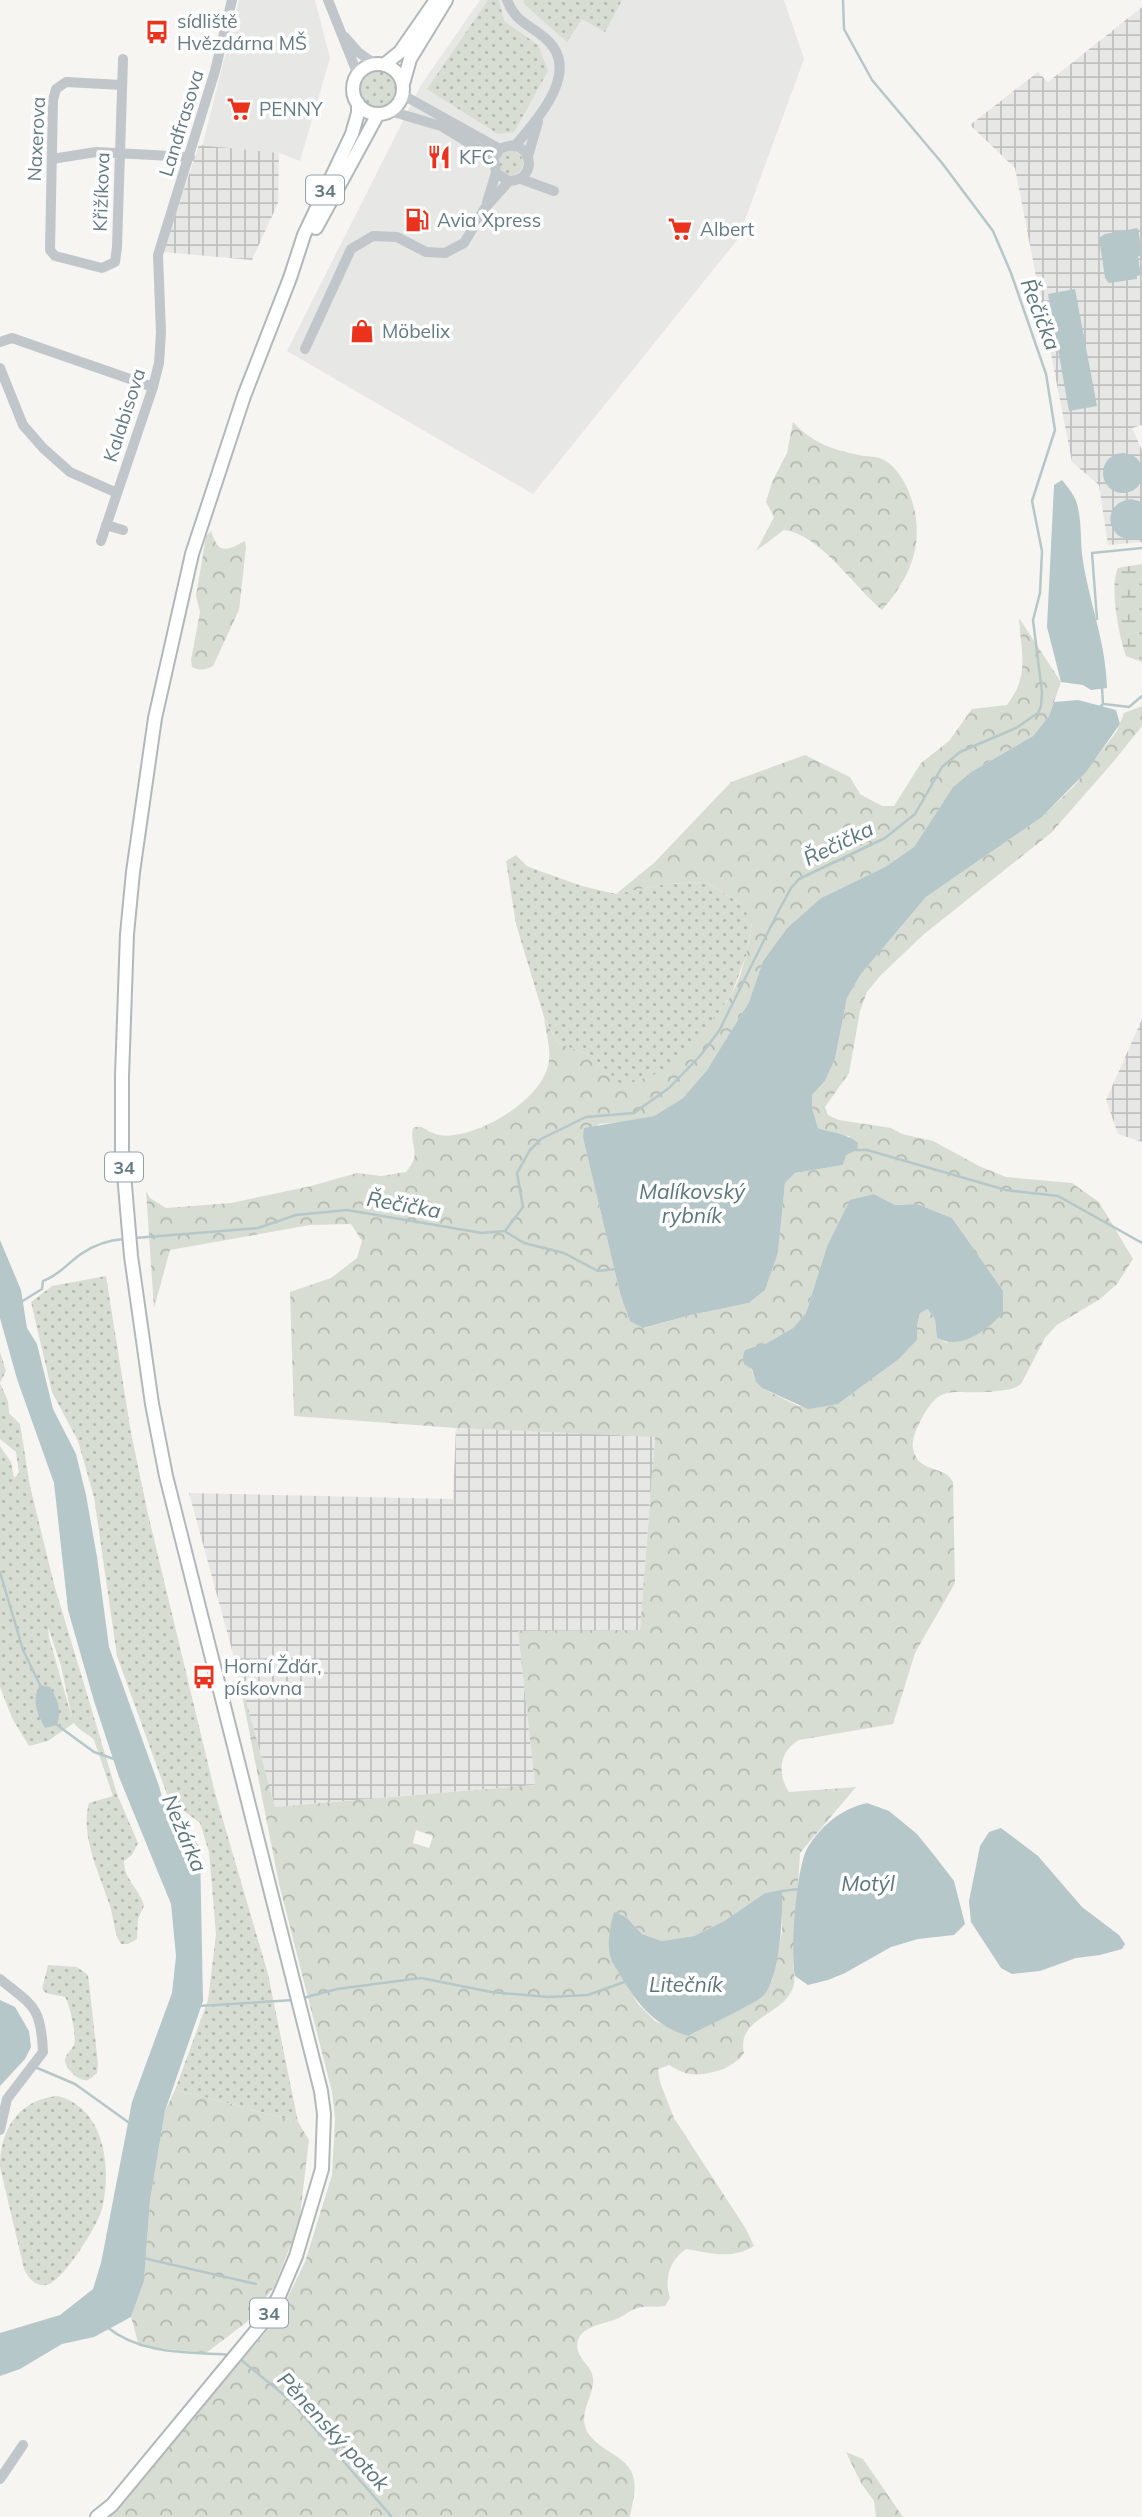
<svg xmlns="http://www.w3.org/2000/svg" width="1142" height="2517" font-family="Mulish,sans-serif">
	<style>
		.built { fill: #e7e7e6 }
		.industrial { fill: url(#industrial-grid) }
		.grass { fill: url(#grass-dots); fill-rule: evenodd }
		.forest { fill: url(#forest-crowns); fill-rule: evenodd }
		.wetland { fill: url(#wetland-marsh) }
		.water { fill: #b6c7c9 }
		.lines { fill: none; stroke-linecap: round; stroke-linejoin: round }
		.stream { stroke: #b6c7c9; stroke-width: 2.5 }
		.major-casing { stroke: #b1b8bb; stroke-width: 16 }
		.minor { stroke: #c0c6c9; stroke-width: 10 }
		.major { stroke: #fff; stroke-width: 12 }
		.labels { text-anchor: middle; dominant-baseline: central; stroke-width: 7; stroke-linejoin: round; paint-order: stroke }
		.shield { fill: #fff; stroke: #92a2aa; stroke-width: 2 }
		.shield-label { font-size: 18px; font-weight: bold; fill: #637a85 }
		.poi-label { font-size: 19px; fill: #637a85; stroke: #fff; text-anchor: start }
		.street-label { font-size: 19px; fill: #637a85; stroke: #fff }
		.water-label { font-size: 21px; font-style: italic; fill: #5a767b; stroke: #fff }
	</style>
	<defs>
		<pattern id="industrial-grid" width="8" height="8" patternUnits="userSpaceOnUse" patternTransform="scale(1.75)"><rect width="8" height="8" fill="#e7e7e6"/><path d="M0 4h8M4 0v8" fill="none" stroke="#bfc0c0"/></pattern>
		<pattern id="grass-dots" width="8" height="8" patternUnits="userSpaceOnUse" patternTransform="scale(1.75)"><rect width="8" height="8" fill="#d8ddd3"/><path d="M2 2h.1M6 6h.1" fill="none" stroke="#b3b8b1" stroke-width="1.8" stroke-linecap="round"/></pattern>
		<pattern id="forest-crowns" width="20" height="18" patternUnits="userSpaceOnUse" patternTransform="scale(1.75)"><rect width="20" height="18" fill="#d8ddd3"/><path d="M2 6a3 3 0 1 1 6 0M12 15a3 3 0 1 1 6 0" fill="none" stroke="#b3b8b1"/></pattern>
		<pattern id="wetland-marsh" width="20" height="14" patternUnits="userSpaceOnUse" patternTransform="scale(1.75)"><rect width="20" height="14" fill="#d8ddd3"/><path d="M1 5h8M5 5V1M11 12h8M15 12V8" fill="none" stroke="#b3b8b1"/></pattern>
	</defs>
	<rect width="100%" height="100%" fill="#f6f5f2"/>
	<path class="built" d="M 239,0 L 315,0 L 330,58 L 300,161 L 279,153 L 202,147 Z
		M 480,0 L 784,0 L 804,59 L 738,239 L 533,494 L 287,351 L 421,85 Z"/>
	<path class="industrial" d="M 1142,7 L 1142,425 L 1132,428 L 1142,450 L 1142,542 L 1108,545 L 1099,485 L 1072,462 L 1015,168 L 970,125 L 1038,72 L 1048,82 Z
		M 199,145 L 279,153 L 278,203 L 252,260 L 163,252 Z
		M 1142,1019 L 1142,1142 L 1118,1134 L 1106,1100 Z
		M 456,1428 L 655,1436 L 640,1631 L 518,1631 L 535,1785 L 275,1807 L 189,1493 L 453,1499 Z"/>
	<path class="grass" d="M 488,0 L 499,0 L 504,21 L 538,45 L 548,71 L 514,132 L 498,134 L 427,89 Z
		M 523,0 L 622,0 L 605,32 L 582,19 L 567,42 L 524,4 Z
		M359 89a19 19 0 1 1 38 0a19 19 0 1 1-38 0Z
		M499 163a12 12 0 1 1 24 0a12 12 0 1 1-24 0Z
		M 516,855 L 527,866 L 540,871 L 582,886 L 616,894 L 665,884 L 706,882 L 740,903 L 749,915 L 752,922 L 746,956 L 732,993 L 720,1011 L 690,1049 L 671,1066 L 650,1078 L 622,1086 L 592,1056 L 558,1043 L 544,1017 L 516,924 L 506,861 Z
		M 106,1276 L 131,1433 L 148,1514 L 215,1793 L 268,1974 L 298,2122 C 257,2112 217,2099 175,2090 L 208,2000 L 216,1934 L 209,1852 L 200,1823 L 169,1800 L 117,1656 L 94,1497 L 78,1441 L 52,1392 L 31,1302 L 52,1286 Z
		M 0,1352 L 6,1371 L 0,1383 L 8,1401 L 9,1413 L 20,1424 L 30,1486 L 54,1584 L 117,1794 L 138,1843 L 132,1855 L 124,1861 C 124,1880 140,1889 144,1906 L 138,1919 L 137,1939 L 128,1944 L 121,1944 C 113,1933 114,1916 109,1903 C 99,1873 80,1835 89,1803 L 113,1796 L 94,1740 C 88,1733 79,1731 74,1723 L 48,1741 L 29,1746 L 12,1718 L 0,1687 L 0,1446 L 11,1462 L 14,1478 L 19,1473 L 16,1452 L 0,1439 ZM 48,1627 L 61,1666 L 72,1718 L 49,1637 Z
		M 48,1965 L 77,1967 L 88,1975 L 98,2063 L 97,2073 C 95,2075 90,2079 88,2080 C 79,2082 64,2068 65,2059 C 66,2054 72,2050 74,2045 C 77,2037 70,2005 65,1997 L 46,1993 L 42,1989 Z
		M 57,2096 C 105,2107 112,2168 102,2209 C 98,2225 64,2279 49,2284 C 37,2289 28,2278 24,2269 L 0,2167 C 0,2130 18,2100 57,2096 Z"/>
	<path class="forest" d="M 793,422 C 811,442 833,450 859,455 C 866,457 874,456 880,458 C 894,464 903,478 908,490 C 927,536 914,574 882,610 C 854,587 820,534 784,530 L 756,551 L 774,517 L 766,502 L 772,482 L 787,453 Z
		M 211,531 C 219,555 225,551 245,541 L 246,547 L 239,610 L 213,666 C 206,670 200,671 192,667 L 191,660 L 200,612 L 196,596 L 206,536 Z
		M 1019,618 L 1061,682 L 1049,716 L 1033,736 L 971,772 L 953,787 L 914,847 L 885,867 L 821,898 L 787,928 L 763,961 L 749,1002 L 707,1070 L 683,1098 L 654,1116 L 622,1122 L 599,1124 L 583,1138 L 620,1293 L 644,1328 L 691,1315 L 749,1303 L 765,1290 L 778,1253 L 785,1183 L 795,1173 L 843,1165 L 850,1136 L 832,1134 L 818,1128 L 812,1108 L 812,1095 L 825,1081 L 835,1059 L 847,998 L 861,974 L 926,897 L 1042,817 L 1074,786 L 1117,731 L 1124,713 L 1142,706 L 1142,726 L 1114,761 L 1051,833 L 923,935 L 880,976 L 867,992 L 860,1011 L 849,1073 L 825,1107 L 828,1115 L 839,1120 L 891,1128 L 902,1134 L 933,1141 L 979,1166 L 1006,1177 L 1072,1183 L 1099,1202 L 1133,1259 L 1117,1284 L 1100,1299 L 1057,1325 L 1045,1338 L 1021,1384 C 1013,1390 1005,1390 996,1391 C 953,1397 941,1378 919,1424 C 914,1434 910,1444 915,1455 C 923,1473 946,1466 953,1482 L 955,1583 L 915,1653 L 893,1724 L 799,1740 C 779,1751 777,1774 789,1792 L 856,1787 L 800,1853 L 793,1966 C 806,2016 734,2010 744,2053 C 734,2069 703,2078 685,2073 C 680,2071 674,2068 669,2065 L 658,2069 L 660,2082 L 674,2118 L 746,2229 L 754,2246 C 731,2260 711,2253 686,2249 C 669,2261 664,2279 670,2298 L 665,2306 C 656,2308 647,2305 638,2308 C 631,2310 626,2314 619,2318 C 604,2325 572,2326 578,2351 C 580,2359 589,2365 592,2374 C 598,2390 580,2408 585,2426 C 592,2451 631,2454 634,2480 C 636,2493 632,2504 630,2517 L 109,2517 L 271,2326 L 285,2303 L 305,2262 L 332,2175 L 335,2119 L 332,2092 L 279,1884 L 236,1664 L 275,1807 L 535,1785 L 518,1631 L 640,1630 L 655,1437 L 456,1428 L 294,1416 L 290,1292 L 331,1278 L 357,1258 L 362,1241 L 351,1224 L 310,1225 L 170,1250 L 154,1308 L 146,1191 L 150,1198 L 166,1208 L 231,1203 L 311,1186 L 357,1173 L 381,1176 L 406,1172 C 423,1152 409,1148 413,1128 C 422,1124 425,1130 433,1133 C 439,1136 448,1136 454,1135 C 487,1131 539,1100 548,1066 C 552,1051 546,1033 544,1018 L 558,1043 L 592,1056 L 622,1085 C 663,1074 675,1067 701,1033 C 711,1020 723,1009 731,995 C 744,973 748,947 752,922 L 740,903 L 706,882 L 665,884 L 616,894 L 655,862 L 731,782 L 805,755 L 850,777 L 860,794 L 882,806 L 894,806 L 921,763 L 949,741 L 972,709 L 1007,705 C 1030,675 1021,653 1019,618 ZM 874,1194 L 895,1205 L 917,1204 L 952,1218 L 976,1254 L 947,1343 L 937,1338 L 935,1320 L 928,1308 L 920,1313 L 917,1326 L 917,1340 L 899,1359 L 838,1404 L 798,1406 L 762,1388 L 756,1382 L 745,1351 L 767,1343 L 793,1328 L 806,1313 L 827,1246 L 850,1201 ZM 416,1830 L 433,1836 L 429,1848 L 413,1843 ZM 782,1891 L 782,1931 L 772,1981 L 713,2022 L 688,2036 L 655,2021 L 638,2004 L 610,1958 L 626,1917 L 642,1934 L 662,1941 L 694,1936 L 724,1921 L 765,1893 Z
		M 175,2090 C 217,2099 257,2112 298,2122 L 309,2140 L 299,2224 L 274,2287 L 247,2322 L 206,2353 L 139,2346 L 131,2317 L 144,2281 L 150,2201 L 165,2111 Z
		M 846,2452 L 863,2459 L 903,2517 L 876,2517 L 874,2501 L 861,2483 Z"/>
	<path class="wetland" d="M 1142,564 L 1142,662 L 1126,656 C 1119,637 1109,586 1118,568 Z"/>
	<path class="water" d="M 1138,228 L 1142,255 L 1138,257 L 1141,275 L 1137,276 L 1137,279 L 1109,283 L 1105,278 L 1099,238 L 1105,234 Z
		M 1075,289 L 1097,406 L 1069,411 L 1048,294 Z
		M1103 473a20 20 0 1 1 40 0a20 20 0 1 1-40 0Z
		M 1062,480 C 1069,489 1076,496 1078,508 C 1082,525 1080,543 1083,561 C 1090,605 1106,643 1107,688 L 1091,690 L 1083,685 L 1061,682 L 1047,627 L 1054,485 Z
		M 1131,499 L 1142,502 L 1142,537 C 1111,551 1095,504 1131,499 Z
		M 1078,700 L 1116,710 L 1120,724 L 1086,772 L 1042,817 L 926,897 L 861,974 L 847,998 L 835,1059 L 825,1081 L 812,1095 L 812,1108 L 818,1128 C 831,1133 847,1133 858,1143 L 857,1150 L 846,1155 L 843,1165 L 795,1173 L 785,1183 L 778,1253 L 765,1290 L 749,1303 L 691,1315 L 643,1328 L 630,1321 L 620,1293 L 583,1138 L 584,1128 L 654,1116 L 683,1098 L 707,1070 L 749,1002 L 763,961 L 787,928 L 821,898 L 885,867 L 914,847 L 953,787 L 971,772 L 1033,736 L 1049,716 L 1054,702 Z
		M 874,1194 L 895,1205 L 917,1204 L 952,1218 L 1003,1291 L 1003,1313 C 987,1330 961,1351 937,1338 L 935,1320 L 928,1309 L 920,1313 L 917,1326 L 917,1340 L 899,1359 L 838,1404 L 821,1407 L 808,1409 L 762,1388 L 756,1382 L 752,1369 L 744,1364 L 743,1357 L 745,1350 L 767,1343 L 793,1328 L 806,1313 L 827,1246 L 850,1200 Z
		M 0,1240 L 21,1290 L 27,1328 L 37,1344 L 53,1409 L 76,1454 L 86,1495 L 97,1557 L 109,1647 L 159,1786 L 164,1805 L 186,1825 L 200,1849 L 203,2001 L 165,2111 L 150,2201 L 144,2281 L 131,2317 L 94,2337 L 62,2344 L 20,2369 L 0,2376 L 0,2333 L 60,2315 L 93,2289 L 101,2263 L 132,2102 L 172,1993 L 176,1956 L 171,1904 L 119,1777 L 94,1701 L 68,1610 L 54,1483 L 17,1379 L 0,1318 Z
		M 40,1685 L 50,1687 C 58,1700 62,1710 57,1725 L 45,1728 C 37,1714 31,1700 40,1685 Z
		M 867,1803 L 889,1811 L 917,1834 L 934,1855 L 954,1881 L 965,1924 L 954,1935 L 918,1939 L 891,1947 L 845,1973 L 828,1980 L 808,1985 L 795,1976 C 790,1954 796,1865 808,1847 C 822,1825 841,1809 867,1803 Z
		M 1001,1828 L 1038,1856 L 1082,1907 L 1119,1935 L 1125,1944 L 1122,1949 L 1100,1955 L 1076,1958 L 1040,1971 L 1012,1974 L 1001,1968 L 971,1922 L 969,1901 L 980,1846 L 989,1832 Z
		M 782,1890 C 783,1915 780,1977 764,1995 C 756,2004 702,2028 688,2036 C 655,2026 637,2004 620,1975 C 617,1969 611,1962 610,1956 C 607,1941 610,1927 614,1912 L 626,1917 L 642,1934 L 662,1941 L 694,1936 L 724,1921 L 765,1893 Z
		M 0,2000 L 15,2007 L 29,2031 L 31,2047 L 25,2059 L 0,2086 Z"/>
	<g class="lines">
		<path class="stream" d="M 1097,619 L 1092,553 L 1142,548
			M 1104,704 L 1129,707 L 1142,696
			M 1099,708 L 1103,704 L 1102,688
			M 856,1150 L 867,1150 L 1006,1190 L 1058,1196 L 1142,1243
			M 506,1232 L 524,1243 L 564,1253 L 598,1271 L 616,1269
			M 135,1238 L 258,1228 L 296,1215 L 347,1210 L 482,1233 L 505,1231 L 523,1207 L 517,1173 L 530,1150 L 541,1139 L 586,1117 L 634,1113 L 669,1088 L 700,1056 L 719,1031 L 778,912 L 791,888 L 799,879 L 885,838 L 915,814 L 942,767 L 960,752 L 1016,728 L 1038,713 L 1041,706 L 1042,692 L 1033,620 L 1040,593 L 1042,551 L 1032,501 L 1055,430 L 1046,374 L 1011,273 L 993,231 L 942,163 L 872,80 L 844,29 L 843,0
			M 21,1302 L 42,1289 L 43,1281 C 58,1276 68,1263 81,1254 C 94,1245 109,1240 124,1239
			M 0,1572 L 23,1650 L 40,1685
			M 57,1725 L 94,1752 L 114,1759
			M 782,1891 L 799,1889
			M 303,1998 L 337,1989 L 421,1978 L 491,1992 L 548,1997 L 588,1995 L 627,1981
			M 199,2006 L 294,2000
			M 35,2067 L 75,2084 L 128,2122
			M 143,2258 L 256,2284
			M 107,2327 C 141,2355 188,2352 231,2355
			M 240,2359 L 290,2400 L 392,2517"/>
		<g class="major-casing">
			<path id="major" d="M353 89a25 25 0 1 1 50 0a25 25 0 1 1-50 0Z
				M 384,65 L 400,52 L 436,0
				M 403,84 L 410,59 L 446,0
				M 316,228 L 378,114
				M 97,2517 L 112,2505 L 265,2320 L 279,2296 L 296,2256 L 322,2169 L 324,2114 L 321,2091 L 166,1476 L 152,1404 L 131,1256 L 122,1150 L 122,1076 L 127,934 L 133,872 L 155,718 L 192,554 L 244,396 L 290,278 L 304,235 L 352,134 L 358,113 L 358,103"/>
		</g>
		<path class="minor" d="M 328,0 L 358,75
			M 507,0 C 515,22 529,24 545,38 C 583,70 538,118 515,146
			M 345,37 L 358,52 L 375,64
			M 122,85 L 66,82 L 56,89 L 53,100 L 50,250 L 55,256 L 102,268 L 115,262 L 117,247 L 123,59
			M 403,95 L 500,149 C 530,133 542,180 509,181 L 496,173 L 494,158 L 500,149
			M 390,111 L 441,126 L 494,158
			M 528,156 L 538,122
			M 52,159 L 96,152 L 190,157
			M 521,179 L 554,191
			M 487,202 L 496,173
			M 0,342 L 12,338 L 153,387
			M 305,349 L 351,249 L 373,236 L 397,237 L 426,252 L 445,253 L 464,243 L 485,208 L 509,181
			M 0,368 L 23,425 L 43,448 L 70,472 L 117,493
			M 106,525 L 123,530
			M 101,541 L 153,387 L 159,363 L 161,333 L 158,255 L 215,71 L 232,0
			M 0,1979 C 33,2006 41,2006 43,2052 L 7,2099 L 0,2130
			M 0,2479 L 23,2445"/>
		<use href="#major" class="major"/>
	</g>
	<defs>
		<g id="bus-bare" transform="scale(1.89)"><path d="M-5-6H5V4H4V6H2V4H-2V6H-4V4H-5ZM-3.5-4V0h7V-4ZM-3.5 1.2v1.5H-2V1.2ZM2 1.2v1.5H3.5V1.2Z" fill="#eb321d" stroke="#fff" stroke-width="2.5" paint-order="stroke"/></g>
		<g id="supermarket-bare" transform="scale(1.89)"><path d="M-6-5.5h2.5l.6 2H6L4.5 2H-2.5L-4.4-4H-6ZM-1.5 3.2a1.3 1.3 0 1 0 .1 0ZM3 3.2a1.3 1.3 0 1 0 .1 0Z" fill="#eb321d" stroke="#fff" stroke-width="2.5" paint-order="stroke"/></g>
		<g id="restaurant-bare" transform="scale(1.89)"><path d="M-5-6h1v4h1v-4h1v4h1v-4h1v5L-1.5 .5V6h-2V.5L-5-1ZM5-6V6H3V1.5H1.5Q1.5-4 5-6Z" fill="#eb321d" stroke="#fff" stroke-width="2.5" paint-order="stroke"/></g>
		<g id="fuel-bare" transform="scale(1.89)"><path d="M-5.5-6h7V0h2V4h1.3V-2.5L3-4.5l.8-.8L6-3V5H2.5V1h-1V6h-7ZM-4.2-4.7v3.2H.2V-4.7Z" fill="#eb321d" stroke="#fff" stroke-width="2.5" paint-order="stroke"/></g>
		<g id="shop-bare" transform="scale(1.89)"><path d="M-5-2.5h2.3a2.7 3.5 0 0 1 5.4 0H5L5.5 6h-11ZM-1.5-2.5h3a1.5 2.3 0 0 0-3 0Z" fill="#eb321d" stroke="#fff" stroke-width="2.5" paint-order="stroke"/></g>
	</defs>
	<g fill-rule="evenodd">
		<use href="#bus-bare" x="157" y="32"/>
		<use href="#supermarket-bare" x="239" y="109"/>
		<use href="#restaurant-bare" x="439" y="157"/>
		<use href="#fuel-bare" x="417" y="220"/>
		<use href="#supermarket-bare" x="680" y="229"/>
		<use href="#shop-bare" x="362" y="331"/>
		<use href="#bus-bare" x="204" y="1677"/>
	</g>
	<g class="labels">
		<g class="shield">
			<rect x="306" y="175.5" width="38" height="29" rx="5"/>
			<rect x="105" y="1152.5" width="38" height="29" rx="5"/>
			<rect x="250" y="2298.5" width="38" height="29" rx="5"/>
		</g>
		<g class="shield-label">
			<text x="325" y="190">34</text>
			<text x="124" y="1167">34</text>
			<text x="269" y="2313">34</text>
		</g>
		<g class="poi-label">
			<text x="177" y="21">sídliště<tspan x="177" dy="22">Hvězdárna MŠ</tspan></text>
			<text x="259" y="109">PENNY</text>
			<text x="459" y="157">KFC</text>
			<text x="437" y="220">Avia Xpress</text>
			<text x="700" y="229">Albert</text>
			<text x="382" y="331">Möbelix</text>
			<text x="224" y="1666">Horní Žďár,<tspan x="224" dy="22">pískovna</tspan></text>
		</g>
		<g class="street-label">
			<text transform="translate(181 123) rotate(-73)">Landfrasova</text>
			<text transform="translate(36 139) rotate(-87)">Naxerova</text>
			<text transform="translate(101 192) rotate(-88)">Křižíkova</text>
			<text transform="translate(124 415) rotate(-72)">Kalabisova</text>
		</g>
		<g class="water-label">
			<text transform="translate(1041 314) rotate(69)">Řečička</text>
			<text transform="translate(838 843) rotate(-26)">Řečička</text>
			<text x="692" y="1191">Malíkovský<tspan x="692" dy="24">rybník</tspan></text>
			<text transform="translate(404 1204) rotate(10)">Řečička</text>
			<text transform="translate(185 1833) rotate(67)">Nežárka</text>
			<text x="868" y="1883">Motýl</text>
			<text x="686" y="1984">Litečník</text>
			<text transform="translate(334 2431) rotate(47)">Pěnenský potok</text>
		</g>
	</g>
</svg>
